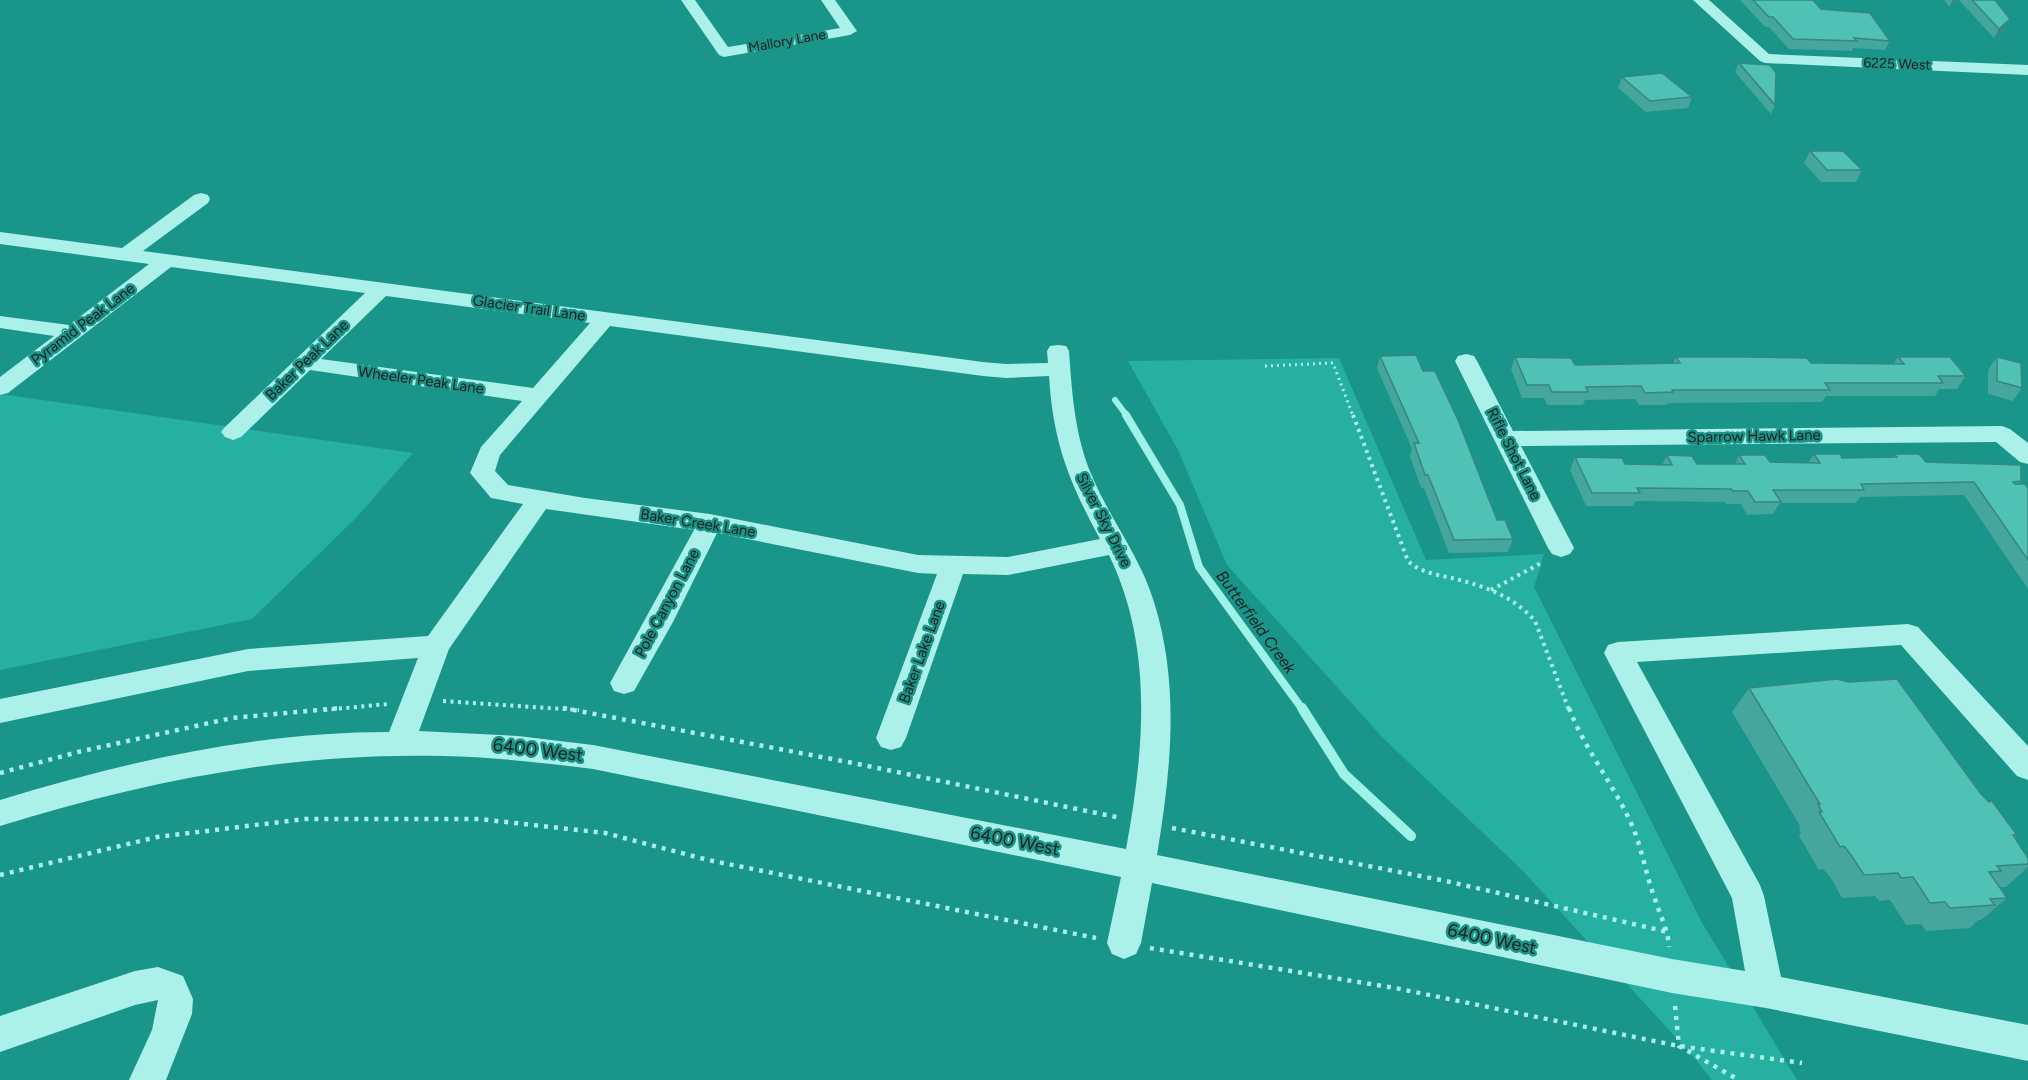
<svg xmlns="http://www.w3.org/2000/svg" width="2028" height="1080" font-family="Figtree,sans-serif">
	<style>
		.green { fill: #26b0a2 }
		.lines { fill: none; stroke-linecap: round; stroke-linejoin: round }
		.stream-far2 { stroke: #9ef2e8; stroke-width: 6 }
		.stream-far1 { stroke: #9ef2e8; stroke-width: 8 }
		.stream { stroke: #9ef2e8; stroke-width: 10 }
		.path-far2 { stroke: #abf0e9; stroke-width: 3; stroke-dasharray: 2 4; stroke-linecap: butt }
		.path-far1 { stroke: #abf0e9; stroke-width: 4; stroke-dasharray: 3 4.5; stroke-linecap: butt }
		.path { stroke: #abf0e9; stroke-width: 4.5; stroke-dasharray: 4 6; stroke-linecap: butt }
		.minor { fill: #abf0e9; fill-rule: evenodd }
		.wall { fill: #44a69c }
		.shaded-wall { fill: #37877f }
		.building { fill: #4fc1b5; stroke: #37877f; stroke-width: 1.5 }
		.labels { text-anchor: middle; dominant-baseline: central; stroke-width: 5; stroke-linejoin: round; paint-order: stroke }
		.far-street-label { font-size: 14px; fill: #1d1d1d; stroke: #19958a }
		.street-label { font-size: 15px; fill: #1d1d1d; stroke: #19958a }
		.water-label { font-size: 16px; font-style: italic; fill: #191c1c; stroke: #19958a }
		.near-street-label { font-size: 18px; fill: #1d1d1d; stroke: #19958a }
	</style>
	<rect width="100%" height="100%" fill="#19958a"/>
	<path class="green" d="M 1339,358 L 1426,560 L 1544,554 L 1534,587 L 1701,921 L 1797,1080 L 1712,1080 L 1692,1055 L 1522,870 L 1383,738 L 1227,565 L 1178,450 L 1128,361 Z
		M 0,394 L 413,453 L 357,517 L 252,619 L 0,670 Z"/>
	<g class="lines">
		<path class="stream-far2" d="M 1115,400 L 1127,416"/>
		<path class="stream-far1" d="M 1126,415 L 1180,505 L 1199,567 L 1303,710"/>
		<path class="stream" d="M 1302,708 L 1344,774 L 1411,836"/>
		<path class="path-far2" d="M 1265,366 L 1333,363 L 1353,416"/>
		<path class="path-far1" d="M 1353,415 L 1408,561 C 1420,573 1440,575 1456,579 C 1487,587 1514,597 1535,621 L 1569,710
			M 1491,590 L 1543,562
			M 443,701 L 579,710
			M 324,710 L 388,704"/>
		<path class="path" d="M 563,708 L 853,763 L 1121,818
			M 1569,708 C 1584,748 1612,782 1630,821 C 1642,846 1645,873 1655,899 C 1660,916 1668,929 1669,947
			M 0,773 L 78,752 L 232,718 L 340,708
			M 1172,828 L 1446,881 L 1668,932
			M 0,875 L 157,837 L 305,819 L 479,819 L 605,833 L 708,860 L 1096,938
			M 1150,948 L 1395,988 L 1679,1046 L 1802,1063
			M 1675,1006 L 1679,1046 L 1739,1080"/>
		<path class="minor" d="M 681,0 L 695,0 L 728,47 L 840,28 L 821,0 L 835,0 L 857,31 L 850,35 L 724,57 L 719,55 Z
			M 1693,0 L 1709,0 L 1769,54 L 2028,65 L 2028,75 L 1765,63 L 1760,61 Z
			M 201,193 L 208,195 L 210,199 L 208,203 L 143,251 L 983,362 L 1006,364 L 1048,363 L 1047,351 L 1050,346 L 1058,345 L 1066,346 L 1069,351 C 1072,394 1075,437 1092,476 C 1111,521 1140,556 1154,602 C 1180,685 1171,771 1157,855 L 1672,959 L 1745,971 L 1732,898 L 1604,653 L 1608,645 L 1618,642 L 1908,624 L 1918,627 L 2028,746 L 2028,780 L 2017,776 L 1901,645 L 1637,662 L 1760,885 L 1764,896 L 1781,977 L 2028,1025 L 2028,1061 L 1766,1008 L 1672,993 L 1152,883 L 1141,943 L 1136,954 L 1124,959 L 1112,954 L 1107,943 L 1121,877 L 593,769 C 543,763 494,757 443,756 C 291,752 144,781 0,826 L 0,800 C 127,761 256,732 389,732 L 418,658 L 248,671 L 0,723 L 0,699 L 248,649 L 428,636 L 523,504 L 491,498 L 470,473 L 481,447 L 522,401 L 310,370 L 241,437 L 233,440 L 225,437 L 221,432 L 225,427 L 365,293 L 171,267 L 8,393 L 0,395 L 0,377 L 54,336 L 0,328 L 0,316 L 69,325 L 149,264 L 0,244 L 0,232 L 122,248 L 194,195 ZM 386,296 L 590,323 L 533,388 L 321,359 ZM 610,326 L 983,376 L 1006,378 L 1049,376 C 1053,442 1069,482 1100,539 L 1008,557 L 918,555 L 710,514 L 585,498 L 508,485 L 495,471 L 500,455 ZM 546,509 L 694,530 L 610,683 L 614,691 L 624,694 L 634,691 L 673,622 L 717,533 L 918,573 L 937,574 L 876,738 L 881,747 L 891,750 L 901,747 L 906,738 L 963,574 L 1008,575 L 1109,555 C 1154,648 1144,751 1126,849 L 593,745 L 518,736 L 419,731 L 449,649 Z
			M 1466,354 L 1474,356 L 1477,361 L 1513,431 L 2002,426 L 2010,429 L 2028,443 L 2028,464 L 2020,462 L 1996,442 L 1521,446 L 1574,548 L 1570,554 L 1561,557 L 1552,554 L 1548,548 L 1455,361 L 1458,356 Z
			M 158,967 L 183,976 L 193,999 L 192,1014 L 166,1080 L 129,1080 L 152,1030 L 158,1000 L 135,1005 L 0,1052 L 0,1016 L 135,971 Z"/>
	</g>
	<path class="wall" d="M 1740,0 L 1813,0 L 1821,9 L 1890,41 L 1885,50 L 1853,48 L 1852,51 L 1789,49 L 1769,27 L 1765,27 Z
		M 1944,0 L 1957,0 L 1949,7 Z
		M 1959,0 L 1995,0 L 2010,19 L 2005,28 L 1994,38 Z
		M 1739,63 L 1775,105 L 1771,114 L 1735,72 Z
		M 1622,77 L 1692,97 L 1688,108 L 1646,112 L 1618,88 Z
		M 1810,151 L 1862,170 L 1856,182 L 1821,182 L 1804,163 Z
		M 1380,356 L 1423,371 L 1497,520 L 1513,539 L 1508,552 L 1449,553 L 1424,488 L 1421,488 L 1410,456 L 1412,449 L 1377,368 Z
		M 1515,357 L 1575,365 L 1673,363 L 1676,357 L 1811,363 L 1893,364 L 1898,357 L 1966,376 L 1957,389 L 1939,389 L 1935,396 L 1826,396 L 1822,402 L 1668,403 L 1667,405 L 1639,405 L 1635,399 L 1585,400 L 1583,405 L 1547,405 L 1544,398 L 1522,398 L 1511,369 Z
		M 1997,357 L 2022,388 L 2013,401 L 1988,394 L 1988,370 Z
		M 1814,454 L 1842,458 L 1892,457 L 1894,454 L 1926,462 L 2021,481 L 2019,484 L 2028,488 L 2028,589 L 1964,495 L 1860,497 L 1856,503 L 1780,503 L 1773,514 L 1747,515 L 1741,504 L 1726,504 L 1724,502 L 1636,501 L 1633,506 L 1586,506 L 1570,470 L 1575,457 L 1625,464 L 1662,465 L 1667,455 L 1697,464 L 1735,464 L 1739,455 L 1770,462 L 1808,463 Z
		M 1749,688 L 1981,794 L 2017,835 L 2015,838 L 2028,858 L 2028,867 L 2006,887 L 2000,887 L 2007,898 L 1981,920 L 1978,920 L 1970,928 L 1926,931 L 1921,924 L 1906,925 L 1890,900 L 1879,901 L 1875,896 L 1842,898 L 1831,878 L 1823,869 L 1819,870 L 1799,836 L 1801,833 L 1799,828 L 1800,826 L 1732,712 Z"/>
	<path class="shaded-wall" d="M 1953,0 L 1957,0 L 1949,7 Z
		M 2010,19 L 2005,28 L 1994,38 L 1999,29 Z"/>
	<path class="building" d="M 1753,0 L 1813,0 L 1821,9 L 1870,13 L 1890,41 L 1854,38 L 1857,41 L 1793,39 L 1773,17 L 1769,17 Z
		M 1972,0 L 1995,0 L 2010,19 L 1999,29 Z
		M 1739,63 L 1770,65 L 1776,73 L 1775,105 Z
		M 1662,73 L 1692,97 L 1650,101 L 1622,77 Z
		M 1810,151 L 1843,151 L 1862,170 L 1827,170 Z
		M 1416,355 L 1423,371 L 1435,371 L 1458,420 L 1497,520 L 1505,520 L 1513,539 L 1454,540 L 1428,475 L 1425,475 L 1414,443 L 1419,443 L 1380,356 Z
		M 1515,357 L 1571,358 L 1575,365 L 1680,363 L 1676,357 L 1747,357 L 1807,358 L 1811,363 L 1904,364 L 1898,357 L 1950,357 L 1966,376 L 1938,376 L 1943,383 L 1825,383 L 1830,390 L 1672,390 L 1673,392 L 1645,393 L 1641,386 L 1586,387 L 1588,392 L 1552,392 L 1549,385 L 1527,385 Z
		M 1997,357 L 2021,363 L 2022,388 L 1997,381 Z
		M 1814,454 L 1840,454 L 1842,458 L 1897,457 L 1894,454 L 1919,454 L 1926,462 L 2021,465 L 2021,481 L 2013,482 L 2015,484 L 2025,484 L 2028,488 L 2028,560 L 1974,482 L 1861,484 L 1864,490 L 1773,490 L 1781,502 L 1755,502 L 1748,491 L 1733,491 L 1731,489 L 1637,488 L 1640,493 L 1592,493 L 1575,457 L 1622,458 L 1625,464 L 1672,465 L 1667,455 L 1692,456 L 1697,464 L 1745,464 L 1739,455 L 1765,455 L 1770,462 L 1820,463 Z
		M 1837,679 L 1849,682 L 1897,679 L 1981,794 L 1989,802 L 1992,801 L 2017,835 L 2013,835 L 2028,858 L 2028,864 L 1997,866 L 2001,871 L 1989,872 L 2007,898 L 1990,899 L 1995,905 L 1950,908 L 1945,902 L 1930,903 L 1913,877 L 1901,878 L 1898,873 L 1864,875 L 1851,855 L 1844,846 L 1840,847 L 1819,812 L 1822,812 L 1818,804 L 1820,804 L 1749,688 Z"/>
	<g class="labels">
		<g class="far-street-label">
			<text transform="translate(787 41) rotate(-10)">Mallory Lane</text>
			<text transform="translate(1897 64) rotate(2)">6225 West</text>
		</g>
		<g class="street-label">
			<text transform="translate(529 308) rotate(8)">Glacier Trail Lane</text>
			<text transform="translate(83 324) rotate(-37)">Pyramid Peak Lane</text>
			<text transform="translate(307 360) rotate(-44)">Baker Peak Lane</text>
			<text transform="translate(421 380) rotate(8)">Wheeler Peak Lane</text>
			<text transform="translate(1754 436) rotate(-1)">Sparrow Hawk Lane</text>
			<text transform="translate(1514 454) rotate(63)">Rifle Shot Lane</text>
			<text transform="translate(1104 520) rotate(63)">Silver Sky Drive</text>
			<text transform="translate(698 523) rotate(9)">Baker Creek Lane</text>
			<text transform="translate(667 603) rotate(-62)">Pole Canyon Lane</text>
			<text transform="translate(922 652) rotate(-70)">Baker Lake Lane</text>
		</g>
		<g class="water-label">
			<text transform="translate(1256 622) rotate(54)">Butterfield Creek</text>
		</g>
		<g class="near-street-label">
			<text transform="translate(538 750) rotate(7)">6400 West</text>
			<text transform="translate(1015 841) rotate(11)">6400 West</text>
			<text transform="translate(1492 939) rotate(12)">6400 West</text>
		</g>
	</g>
</svg>
